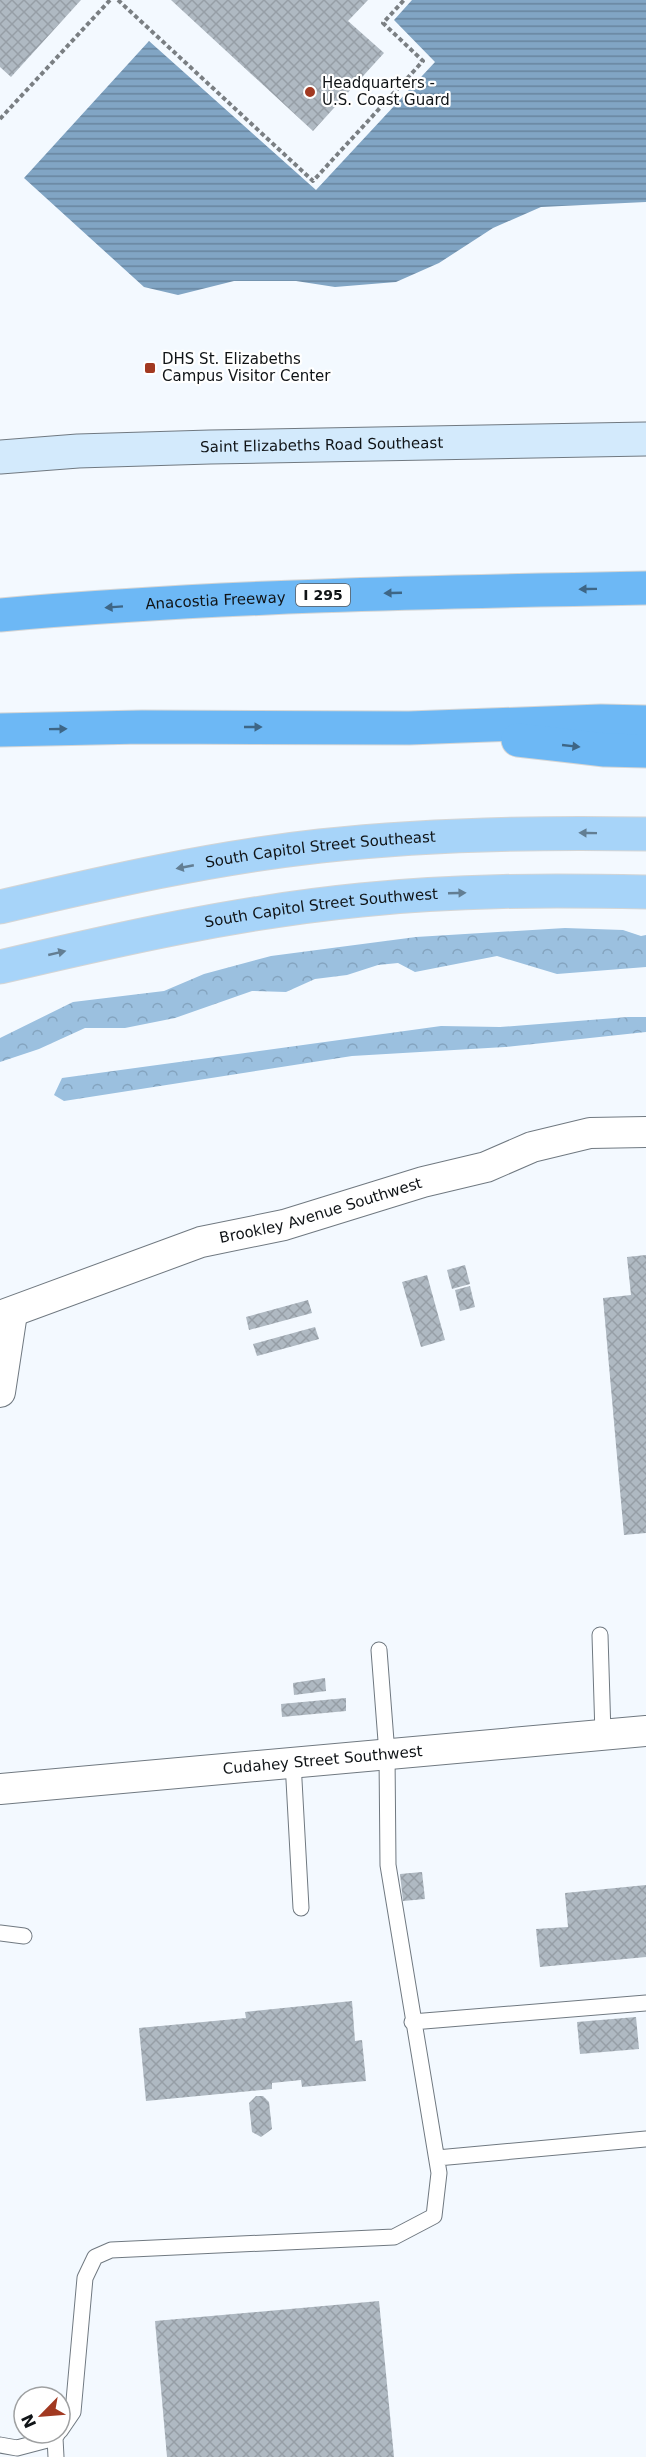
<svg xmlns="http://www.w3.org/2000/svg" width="646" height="2457" font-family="'DejaVu Sans',sans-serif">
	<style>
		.forest { fill: url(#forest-crowns) }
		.water { fill: url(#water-rules) }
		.building { fill: url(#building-cross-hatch) }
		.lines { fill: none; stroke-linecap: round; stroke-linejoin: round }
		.service-casing { stroke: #707981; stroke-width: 17 }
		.minor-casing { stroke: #707981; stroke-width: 32 }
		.secondary-casing { stroke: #707981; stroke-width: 35 }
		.primary-casing { stroke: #d4d5d5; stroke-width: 35 }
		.motorway-casing { stroke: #d4d5d5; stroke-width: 35 }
		.path { stroke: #7a7f83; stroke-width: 4; stroke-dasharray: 4.5 3; stroke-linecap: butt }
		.service { stroke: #fff; stroke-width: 15 }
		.minor { stroke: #fff; stroke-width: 30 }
		.secondary { stroke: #d3eafc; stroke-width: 33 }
		.primary { stroke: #a7d4f9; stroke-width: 33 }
		.motorway { stroke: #6db8f5; stroke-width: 33 }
		.oneway { fill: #3e6686 }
		.oneway2 { fill: #637e93 }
		.poi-dot { fill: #a23921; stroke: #fff; stroke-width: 2 }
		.labels { text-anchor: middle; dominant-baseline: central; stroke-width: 4.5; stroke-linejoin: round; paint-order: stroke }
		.shield { fill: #fff; stroke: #585a5d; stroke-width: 1.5 }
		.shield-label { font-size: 14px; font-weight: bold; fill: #101417 }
		.poi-label { font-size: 15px; fill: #101417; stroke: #fff; text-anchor: start }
		.street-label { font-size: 15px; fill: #101417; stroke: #fff }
	</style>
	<defs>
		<pattern id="forest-crowns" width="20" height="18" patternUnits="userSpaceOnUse" patternTransform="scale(1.5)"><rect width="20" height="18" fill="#9bc0df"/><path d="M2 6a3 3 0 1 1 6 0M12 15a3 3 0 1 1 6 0" fill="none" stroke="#84a4bf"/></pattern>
		<pattern id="water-rules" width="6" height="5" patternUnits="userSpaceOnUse" patternTransform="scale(1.5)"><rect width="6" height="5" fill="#81a5c4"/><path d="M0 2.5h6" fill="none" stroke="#68859e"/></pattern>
		<pattern id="building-cross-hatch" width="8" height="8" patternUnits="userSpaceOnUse" patternTransform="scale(1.5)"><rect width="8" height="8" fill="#afb9c2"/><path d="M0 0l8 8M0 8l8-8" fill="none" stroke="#969ea6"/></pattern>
	</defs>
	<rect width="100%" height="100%" fill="#f3f9ff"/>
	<path class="forest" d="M 565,928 L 623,930 L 641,936 L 646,935 L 646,967 L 557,974 L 497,956 L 415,972 L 398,963 L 378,965 L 347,975 L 315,979 L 286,992 L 252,991 L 175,1018 L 125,1028 L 85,1028 L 39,1049 L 0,1062 L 0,1038 L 73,1002 L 164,991 L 204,974 L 271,956 L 416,937 Z
		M 628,1017 L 646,1017 L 646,1032 L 505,1047 L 352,1056 L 64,1101 L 54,1095 L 62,1078 L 441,1026 L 500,1027 Z"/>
	<path class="water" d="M 412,0 L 646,0 L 646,202 L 541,207 L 493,228 L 439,263 L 396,282 L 335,287 L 296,281 L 234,281 L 178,295 L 144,287 L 24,178 L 149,41 L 316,190 L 435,62 L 394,20 Z"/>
	<path class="building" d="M 0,0 L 81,0 L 11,77 L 0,67 Z
		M 171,0 L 368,0 L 348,21 L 384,53 L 313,131 Z
		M 646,1255 L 646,1533 L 624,1535 L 603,1298 L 631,1295 L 627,1257 Z
		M 465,1265 L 470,1284 L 452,1289 L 447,1270 Z
		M 427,1275 L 445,1340 L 421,1347 L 402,1282 Z
		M 470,1286 L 475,1307 L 460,1311 L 455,1290 Z
		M 308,1300 L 312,1313 L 249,1330 L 246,1317 Z
		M 315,1327 L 319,1339 L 257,1356 L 253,1344 Z
		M 325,1678 L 326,1691 L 294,1695 L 293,1683 Z
		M 346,1698 L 346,1711 L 282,1717 L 281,1704 Z
		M 422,1872 L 425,1899 L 403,1901 L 400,1874 Z
		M 646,1885 L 646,1957 L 540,1967 L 536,1929 L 568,1927 L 565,1893 Z
		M 352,2001 L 355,2041 L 362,2040 L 366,2081 L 302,2087 L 301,2080 L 272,2083 L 272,2089 L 146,2101 L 139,2028 L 246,2018 L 245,2012 Z
		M 636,2017 L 639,2049 L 580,2054 L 577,2022 Z
		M 256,2096 L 263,2096 L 269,2102 L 272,2129 L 261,2137 L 252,2132 L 249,2103 Z
		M 379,2301 L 394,2457 L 167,2457 L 155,2321 Z"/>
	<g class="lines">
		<g class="service-casing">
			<path id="service" d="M 600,1635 L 603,1735
				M 293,1762 L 301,1908
				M 0,1933 L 24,1936
				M 412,2022 L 646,2003
				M 437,2158 L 646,2139
				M 60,2431 L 73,2412 L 85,2278 L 95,2257 L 111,2250 L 394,2237 L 434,2216 L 439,2173 L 388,1865 L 387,1754 L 379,1650
				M 55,2438 L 56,2457
				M 0,2445 L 17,2448 L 55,2438 L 58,2433"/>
		</g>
		<g class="minor-casing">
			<g id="minor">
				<path id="s1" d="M 0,1316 L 201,1242 L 284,1225 L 423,1182 L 486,1167 L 532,1147 L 590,1133 L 646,1132"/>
				<path d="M 0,1392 L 12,1313"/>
				<path id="s2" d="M 0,1789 L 646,1731"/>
			</g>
		</g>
		<g class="secondary-casing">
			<g id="secondary">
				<path id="s3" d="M 0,457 L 78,451 L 210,447 L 646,439"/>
			</g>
		</g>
		<g class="primary-casing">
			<g id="primary">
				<path id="s4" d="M 0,907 C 106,882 212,858 320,846 C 429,834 537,832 646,834"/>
				<path id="s5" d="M 0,967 C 119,939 239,912 361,900 C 455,890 551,890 646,892"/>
			</g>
		</g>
		<g class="motorway-casing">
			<g id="motorway">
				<path id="s6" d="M 0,615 C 215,596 430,592 646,588"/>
				<path d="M 0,730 L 142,727 L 409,728 L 601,721 L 646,722"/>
				<path d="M 518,740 L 605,750 L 646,751"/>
			</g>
		</g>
		<path class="path" d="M 118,0 L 313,181 L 423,61 L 383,23 L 404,0
			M 0,119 L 110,0"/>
		<use href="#service" class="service"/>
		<use href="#minor" class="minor"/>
		<use href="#secondary" class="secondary"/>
		<use href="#primary" class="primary"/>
		<use href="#motorway" class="motorway"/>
	</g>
	<defs><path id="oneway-solid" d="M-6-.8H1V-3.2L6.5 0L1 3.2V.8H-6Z" transform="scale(1.5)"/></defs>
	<g class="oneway">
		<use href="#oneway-solid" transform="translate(588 589) rotate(179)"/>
		<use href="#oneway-solid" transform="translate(393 593) rotate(178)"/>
		<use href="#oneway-solid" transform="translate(114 607) rotate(176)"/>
		<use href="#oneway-solid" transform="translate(253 727)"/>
		<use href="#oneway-solid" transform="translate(58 729) rotate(-1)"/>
		<use href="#oneway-solid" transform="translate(571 746) rotate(6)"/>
	</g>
	<g class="oneway2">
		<use href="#oneway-solid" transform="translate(588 833) rotate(-179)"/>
		<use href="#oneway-solid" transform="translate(185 867) rotate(169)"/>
		<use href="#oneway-solid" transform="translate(457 893) rotate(-2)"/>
		<use href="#oneway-solid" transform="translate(57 953) rotate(-13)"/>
	</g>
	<g class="poi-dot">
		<circle cx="310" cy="92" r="6"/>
		<rect x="144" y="362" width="12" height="12" rx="3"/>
	</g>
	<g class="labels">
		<rect class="shield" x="296" y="584" width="54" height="22" rx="4.5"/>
		<g class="shield-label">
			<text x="323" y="595">I 295</text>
		</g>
		<g class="poi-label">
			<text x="322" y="83">Headquarters -<tspan x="322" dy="17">U.S. Coast Guard</tspan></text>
			<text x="162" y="359">DHS St. Elizabeths<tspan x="162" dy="17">Campus Visitor Center</tspan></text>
		</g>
		<g class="street-label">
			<text stroke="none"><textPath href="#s3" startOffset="322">Saint Elizabeths Road Southeast</textPath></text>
			<text stroke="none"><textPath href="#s6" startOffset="216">Anacostia Freeway</textPath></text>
			<text stroke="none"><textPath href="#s4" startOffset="326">South Capitol Street Southeast</textPath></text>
			<text stroke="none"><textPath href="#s5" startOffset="327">South Capitol Street Southwest</textPath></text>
			<text stroke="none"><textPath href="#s1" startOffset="338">Brookley Avenue Southwest</textPath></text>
			<text stroke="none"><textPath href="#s2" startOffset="324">Cudahey Street Southwest</textPath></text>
		</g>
	</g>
	<g transform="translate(42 2415) rotate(245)"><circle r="28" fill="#ffffff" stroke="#9fa1a2" stroke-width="1.5"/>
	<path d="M0-4.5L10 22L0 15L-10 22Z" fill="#a23921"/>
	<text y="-9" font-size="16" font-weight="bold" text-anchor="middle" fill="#101417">N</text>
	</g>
</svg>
